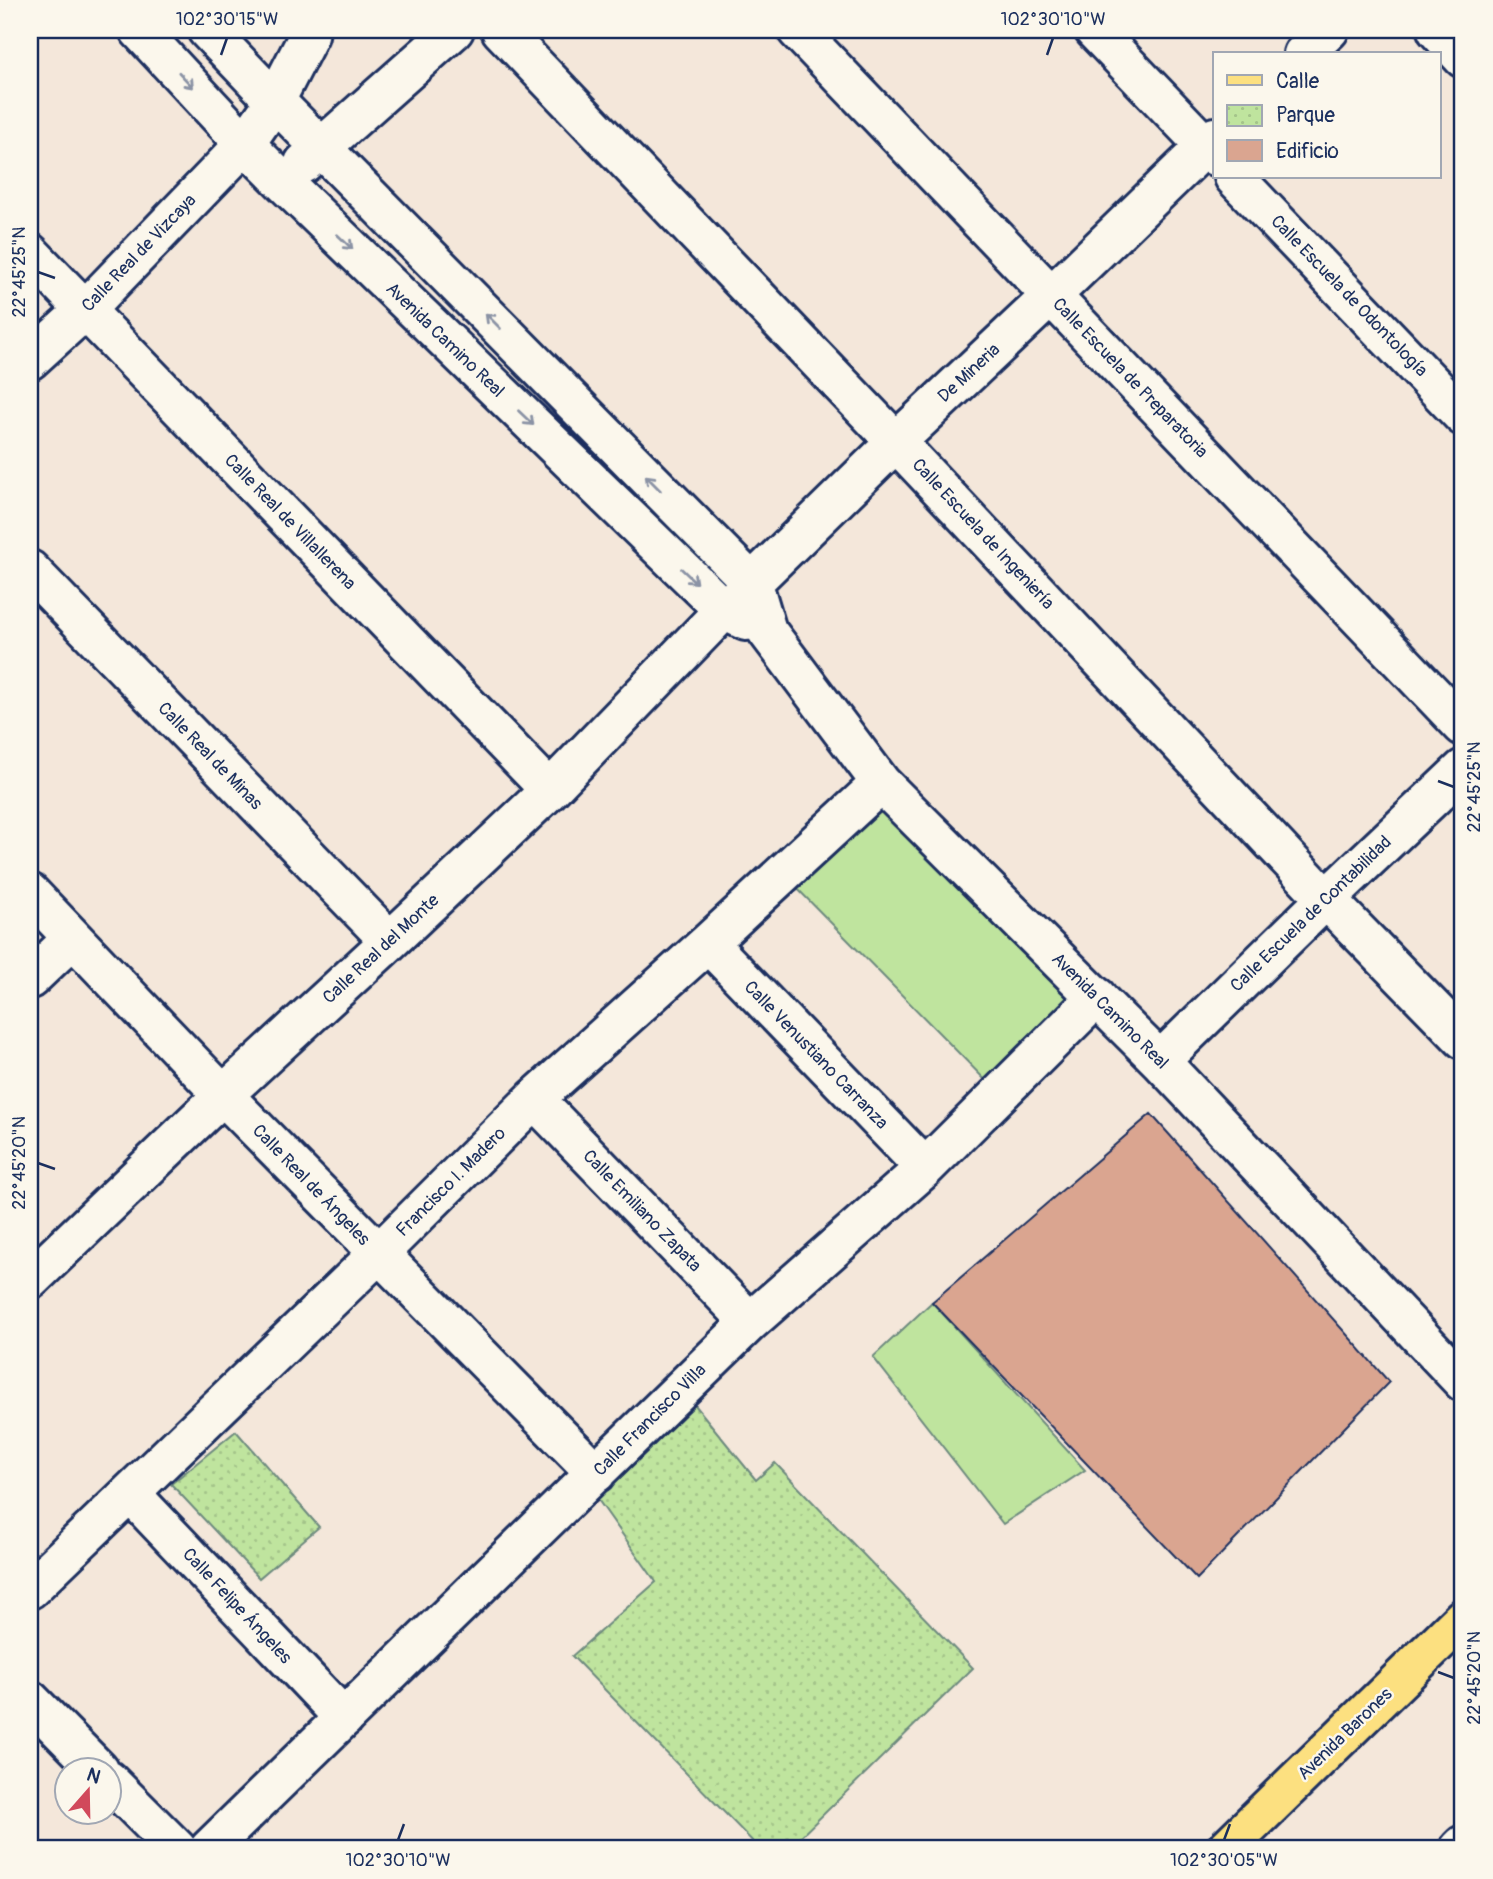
<svg xmlns="http://www.w3.org/2000/svg" width="1493" height="1879" font-family="Pangolin,sans-serif">
	<style>
		.grass { fill: #bfe49e; stroke: #6d8a7e; stroke-width: 2 }
		.park { fill: url(#park-dots); stroke: #6d8a7e; stroke-width: 2 }
		.building { fill: #daa590; stroke: #1b2f5e; stroke-width: 2 }
		.lines { fill: none; stroke-linecap: round; stroke-linejoin: round }
		.minor-casing { stroke: #1b2f5e; stroke-width: 44 }
		.major-casing { stroke: #1b2f5e; stroke-width: 44 }
		.minor { stroke: #fbf7ec; stroke-width: 38 }
		.major { stroke: #fce080; stroke-width: 38 }
		.oneway { stroke: #8b93a5 }
		.ticks { fill: none; stroke: #1b2f5e; stroke-width: 2.5 }
		.labels { text-anchor: middle; dominant-baseline: central; stroke-width: 5; stroke-linejoin: round; paint-order: stroke }
		.street-label { font-size: 18px; fill: #1b2f5e; stroke: #fbf7ec }
		.neatline { fill: none; stroke: #1b2f5e; stroke-width: 2.5 }
		.ticks-label { font-size: 18px; text-anchor: middle; fill: #1b2f5e }
	</style>
	<defs>
		<pattern id="park-dots" width="8" height="8" patternUnits="userSpaceOnUse" patternTransform="scale(1.75)"><rect width="8" height="8" fill="#bfe49e"/><path d="M2 2h.1M6 6h.1" fill="none" stroke="#a4c48a" stroke-width="1.8" stroke-linecap="round"/></pattern>
	</defs>
	<rect width="100%" height="100%" fill="#f4e7da"/>
	<filter id="ink" filterUnits="userSpaceOnUse"><feTurbulence type="fractalNoise" baseFrequency=".0143" numOctaves="2"/><feDisplacementMap in="SourceGraphic" scale="14" xChannelSelector="R" yChannelSelector="G"/><feConvolveMatrix kernelMatrix="1 2 1 2 8 2 1 2 1" color-interpolation-filters="sRGB"/></filter>
	<g filter="url(#ink)">
		<path class="grass" d="M 881,783 L 1097,997 L 999,1094 L 783,874 Z
			M 932,1302 L 1085,1470 L 1003,1524 L 873,1357 Z"/>
		<path class="park" d="M 682,1389 L 756,1480 L 775,1463 L 973,1668 L 788,1849 L 760,1849 L 572,1656 L 656,1582 L 594,1494 Z
			M 236,1431 L 319,1527 L 259,1578 L 171,1484 Z"/>
		<path class="building" d="M 1151,1114 L 1389,1382 L 1197,1579 L 932,1302 Z"/>
		<g class="lines">
			<g class="minor-casing">
				<path id="minor" d="M 139,30 L 245,144 L 283,182 L 724,610 L 746,621
					M 207,30 L 275,101 L 753,584 L 767,631 L 881,783 L 1160,1061 L 1463,1382
					M 501,30 L 896,442 L 1326,899 L 1463,1039
					M 797,30 L 1463,726
					M 1094,30 L 1215,156
					M 1437,30 L 1463,58
					M 1303,54 L 1329,30
					M 304,163 L 454,30
					M 1234,177 L 1463,416
					M 30,253 L 550,790
					M 30,360 L 85,310 L 245,144 L 275,101 L 309,35 L 310,30
					M 30,570 L 390,941
					M 30,893 L 223,1095 L 596,1473
					M 708,943 L 925,1168
					M 30,979 L 73,938
					M 1160,1061 L 1326,899 L 1463,769
					M 534,1099 L 750,1322
					M 30,1280 L 223,1095 L 390,941 L 550,790 L 724,610 L 896,442 L 1051,296 L 1215,137
					M 130,1493 L 344,1718
					M 30,1589 L 378,1254 L 534,1099 L 708,943 L 881,783
					M 30,1700 L 99,1770
					M 108,1780 L 177,1849
					M 209,1849 L 750,1322 L 925,1168 L 1097,997
					M 1459,1849 L 1463,1845"/>
			</g>
			<g class="major-casing">
				<path id="major" d="M 1226,1849 L 1463,1618"/>
			</g>
			<use href="#minor" class="minor"/>
			<use href="#major" class="major"/>
		</g>
		<defs><path id="oneway-shaft" d="M-6 0H5M1.5-3L5.5 0L1.5 3" fill="none" stroke-width="1.6" stroke-linecap="round" stroke-linejoin="round" transform="scale(1.75)"/></defs>
		<g class="oneway">
			<use href="#oneway-shaft" transform="translate(186 80) rotate(47)"/>
			<use href="#oneway-shaft" transform="translate(345 242) rotate(44)"/>
			<use href="#oneway-shaft" transform="translate(493 321) rotate(-135)"/>
			<use href="#oneway-shaft" transform="translate(526 418) rotate(44)"/>
			<use href="#oneway-shaft" transform="translate(653 483) rotate(-135)"/>
			<use href="#oneway-shaft" transform="translate(689 576) rotate(44)"/>
		</g>
	</g>
	<path class="ticks" d="M 221,55 L 227,38M 1047,55 L 1053,38M 38,272 L 55,278M 1438,781 L 1454,787M 38,1163 L 55,1169M 1438,1672 L 1454,1678M 398,1840 L 404,1824M 1224,1840 L 1230,1824"/>
	<g class="labels">
		<g class="street-label">
			<text transform="translate(139 253) rotate(-46)">Calle Real de Vizcaya</text>
			<text transform="translate(1349 296) rotate(46)">Calle Escuela de Odontología</text>
			<text transform="translate(445 340) rotate(44)">Avenida Camino Real</text>
			<text transform="translate(969 373) rotate(-43)">De Mineria</text>
			<text transform="translate(1130 378) rotate(46)">Calle Escuela de Preparatoria</text>
			<text transform="translate(290 522) rotate(46)">Calle Real de Villallerena</text>
			<text transform="translate(983 534) rotate(47)">Calle Escuela de Ingeniería</text>
			<text transform="translate(210 756) rotate(46)">Calle Real de Minas</text>
			<text transform="translate(1311 914) rotate(-44)">Calle Escuela de Contabilidad</text>
			<text transform="translate(381 949) rotate(-43)">Calle Real del Monte</text>
			<text transform="translate(1110 1011) rotate(45)">Avenida Camino Real</text>
			<text transform="translate(816 1055) rotate(46)">Calle Venustiano Carranza</text>
			<text transform="translate(451 1182) rotate(-45)">Francisco I. Madero</text>
			<text transform="translate(311 1185) rotate(46)">Calle Real de Ángeles</text>
			<text transform="translate(642 1211) rotate(46)">Calle Emiliano Zapata</text>
			<text transform="translate(650 1420) rotate(-45)">Calle Francisco Villa</text>
			<text transform="translate(237 1606) rotate(47)">Calle Felipe Ángeles</text>
			<text transform="translate(1345 1734) rotate(-44)">Avenida Barones</text>
		</g>
	</g>
	<rect width="1493" height="1879" fill="none" stroke="#fbf7ec" stroke-width="77"/>
	<rect x="1213" y="52" width="228" height="126" fill="#fbf7ec" stroke="#a1a7b3" stroke-width="2"/>
	<rect x="1227" y="75" width="35" height="10" fill="#fce080" stroke="#a1a7b3" stroke-width="2"/>
	<text x="1276" y="88" font-size="21" fill="#1b2f5e">Calle</text>
	<rect x="1227" y="105" width="35" height="21" fill="url(#park-dots)" stroke="#a1a7b3" stroke-width="2"/>
	<text x="1276" y="122" font-size="21" fill="#1b2f5e">Parque</text>
	<rect x="1227" y="140" width="35" height="21" fill="#daa590" stroke="#a1a7b3" stroke-width="2"/>
	<text x="1276" y="158" font-size="21" fill="#1b2f5e">Edificio</text>
	<g transform="translate(88 1791) rotate(20)"><circle r="33" fill="#fbf7ec" stroke="#a1a7b3" stroke-width="2"/>
	<path d="M0-5L12 26L0 18L-12 26Z" fill="#d1495b"/>
	<text y="-10" font-size="19" font-weight="bold" text-anchor="middle" fill="#1b2f5e">N</text>
	</g>
	<rect x="38" y="38" width="1416" height="1802" class="neatline"/>
	<g class="ticks-label">
		<text x="227" y="25">102°30'15"W</text>
		<text x="1053" y="25">102°30'10"W</text>
		<text transform="translate(19 272) rotate(-90)" y="6">22°45'25"N</text>
		<text transform="translate(1474 787) rotate(-90)" y="6">22°45'25"N</text>
		<text transform="translate(19 1163) rotate(-90)" y="6">22°45'20"N</text>
		<text transform="translate(1474 1678) rotate(-90)" y="6">22°45'20"N</text>
		<text x="398" y="1866">102°30'10"W</text>
		<text x="1224" y="1866">102°30'05"W</text>
	</g>
</svg>
